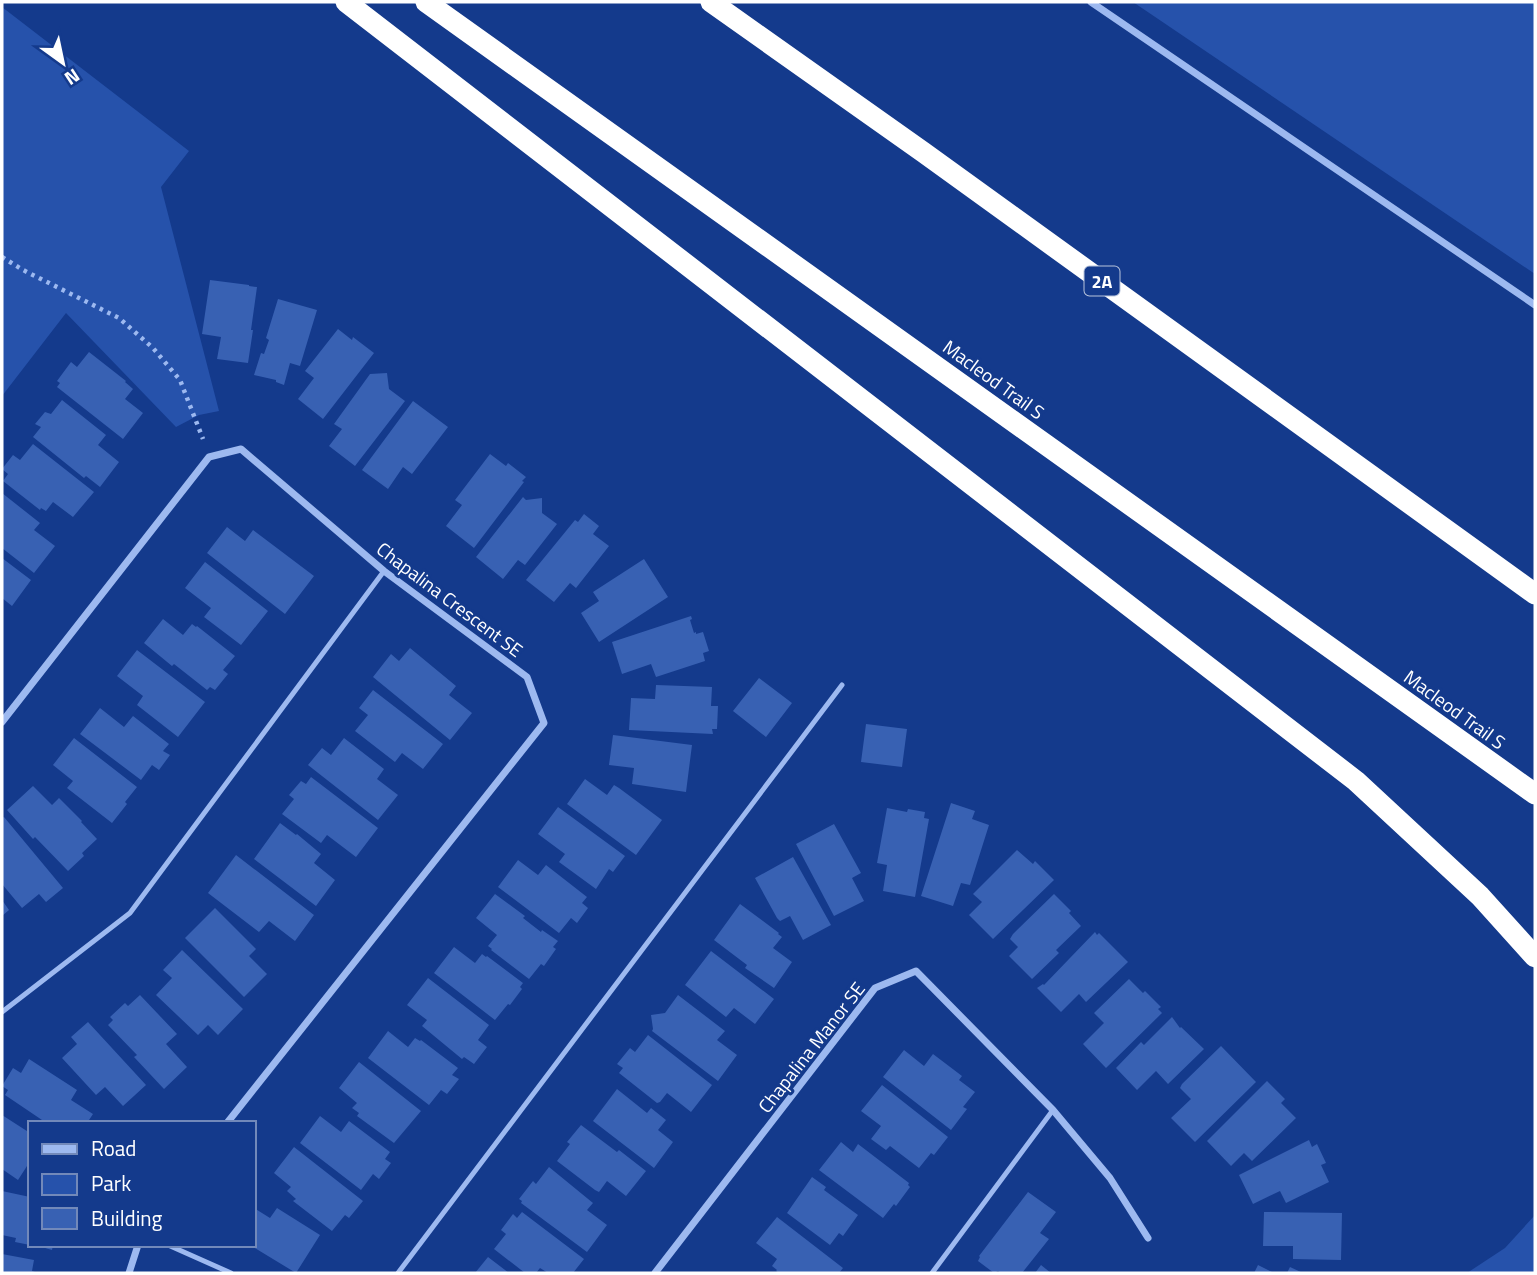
<svg xmlns="http://www.w3.org/2000/svg" width="1537" height="1275" font-family="'Titillium Web',sans-serif">
	<style>
		.green { fill: #2652ab }
		.building { fill: #3861b3 }
		.lines { fill: none; stroke-linecap: round; stroke-linejoin: round }
		.path { stroke: #9db9f0; stroke-width: 4.5; stroke-dasharray: 3.5 5; stroke-linecap: butt }
		.lane { stroke: #9db9f0; stroke-width: 5 }
		.street { stroke: #9db9f0; stroke-width: 7 }
		.highway { stroke: #fff; stroke-width: 21 }
		.labels { text-anchor: middle; dominant-baseline: central; stroke-width: 6; stroke-linejoin: round; paint-order: stroke }
		.shield { fill: #143a8c; stroke: #b8c4dc; stroke-width: 2 }
		.shield-label { font-size: 18px; font-weight: bold; fill: #fff }
		.street-label { font-size: 19px; fill: #fff; stroke: #143a8c }
	</style>
	<rect width="100%" height="100%" fill="#143a8c"/>
	<path class="green" d="M 1133,2 L 1535,2 L 1535,274 Z
		M 2,7 L 189,151 L 161,187 L 219,411 L 199,415 L 176,427 L 66,313 L 2,396 Z
		M 1535,1215 L 1535,1273 L 1467,1273 L 1505,1248 Z"/>
	<path class="building" d="M 210,280 L 249,285 L 249,286 L 257,287 L 251,330 L 253,330 L 248,363 L 217,359 L 221,337 L 202,334 Z
		M 278,299 L 317,310 L 300,366 L 290,363 L 284,385 L 276,382 L 276,380 L 254,375 L 261,353 L 264,354 L 269,340 L 266,338 Z
		M 338,329 L 352,340 L 353,337 L 374,353 L 323,419 L 298,399 L 314,378 L 305,371 Z
		M 89,352 L 126,381 L 125,382 L 133,389 L 125,399 L 143,413 L 123,439 L 57,387 L 60,383 L 57,381 L 71,362 L 77,367 Z
		M 387,373 L 389,389 L 405,401 L 355,466 L 329,446 L 342,429 L 334,424 L 370,374 Z
		M 62,400 L 106,435 L 98,445 L 119,462 L 100,487 L 86,476 L 84,478 L 33,437 L 41,427 L 35,424 L 45,412 L 51,414 Z
		M 413,401 L 448,427 L 412,474 L 403,467 L 388,489 L 362,470 Z
		M 33,444 L 94,492 L 73,517 L 53,502 L 46,511 L 41,508 L 40,510 L 3,481 L 8,474 L 2,469 L 13,455 L 20,460 Z
		M 490,454 L 506,466 L 508,463 L 526,477 L 522,481 L 524,482 L 474,548 L 446,526 L 462,505 L 455,500 Z
		M 2,493 L 40,523 L 34,530 L 55,546 L 34,573 L 2,548 Z
		M 523,497 L 526,500 L 542,498 L 542,513 L 557,524 L 525,565 L 518,560 L 503,579 L 476,557 Z
		M 584,514 L 599,526 L 593,534 L 609,546 L 576,588 L 570,583 L 554,602 L 526,580 L 575,520 L 578,522 Z
		M 227,527 L 245,541 L 253,530 L 314,576 L 285,614 L 207,553 Z
		M 2,558 L 31,580 L 12,606 L 2,598 Z
		M 644,559 L 668,597 L 599,642 L 581,613 L 599,601 L 593,592 Z
		M 205,562 L 268,611 L 241,645 L 204,617 L 211,608 L 185,588 Z
		M 691,616 L 692,619 L 690,620 L 694,633 L 696,632 L 696,634 L 703,632 L 709,651 L 703,653 L 705,661 L 656,677 L 651,664 L 622,674 L 612,642 Z
		M 163,619 L 183,635 L 192,624 L 196,627 L 197,626 L 235,656 L 223,670 L 228,674 L 215,690 L 210,687 L 207,690 L 174,664 L 172,666 L 144,643 Z
		M 410,648 L 456,686 L 449,695 L 472,713 L 450,740 L 373,677 L 391,654 L 399,661 Z
		M 137,650 L 205,702 L 178,737 L 137,705 L 143,696 L 117,676 Z
		M 759,678 L 792,703 L 766,737 L 733,711 Z
		M 656,685 L 712,687 L 711,706 L 718,706 L 717,729 L 712,729 L 713,734 L 629,730 L 631,698 L 655,699 Z
		M 373,690 L 443,744 L 423,769 L 402,753 L 395,762 L 355,731 L 368,715 L 359,708 Z
		M 100,708 L 124,727 L 133,716 L 169,744 L 163,751 L 170,755 L 159,770 L 152,765 L 141,780 L 80,734 Z
		M 866,724 L 907,729 L 902,767 L 861,762 Z
		M 613,735 L 692,745 L 686,792 L 632,784 L 634,768 L 609,765 Z
		M 74,738 L 137,787 L 125,802 L 127,804 L 112,823 L 67,788 L 73,781 L 53,765 Z
		M 344,738 L 384,769 L 377,779 L 398,795 L 378,820 L 308,765 L 322,748 L 331,755 Z
		M 311,777 L 378,828 L 356,857 L 327,835 L 321,843 L 282,814 L 294,799 L 289,795 L 301,781 L 306,784 Z
		M 585,779 L 607,795 L 614,785 L 619,788 L 662,820 L 636,855 L 567,804 Z
		M 33,786 L 52,805 L 59,798 L 82,821 L 81,822 L 97,839 L 82,853 L 84,856 L 68,871 L 35,837 L 33,839 L 7,810 Z
		M 951,803 L 975,811 L 972,819 L 989,825 L 970,885 L 961,883 L 953,906 L 921,896 Z
		M 558,807 L 625,856 L 613,872 L 609,869 L 596,889 L 559,862 L 565,854 L 538,834 Z
		M 887,808 L 907,812 L 908,809 L 925,812 L 924,818 L 929,819 L 915,897 L 883,891 L 887,865 L 877,863 Z
		M 4,817 L 63,888 L 46,902 L 39,894 L 22,908 L 2,884 L 2,818 Z
		M 280,823 L 296,835 L 297,834 L 321,854 L 314,863 L 335,880 L 316,906 L 254,859 Z
		M 834,824 L 861,873 L 852,878 L 864,901 L 834,916 L 796,844 Z
		M 1017,850 L 1033,864 L 1035,861 L 1054,880 L 993,939 L 969,915 L 982,902 L 973,894 Z
		M 236,855 L 314,915 L 295,941 L 269,921 L 259,932 L 208,893 Z
		M 793,857 L 831,925 L 803,940 L 790,916 L 780,921 L 777,918 L 755,878 Z
		M 518,860 L 538,875 L 546,865 L 587,897 L 582,903 L 588,908 L 577,923 L 571,918 L 559,933 L 498,887 Z
		M 495,894 L 525,916 L 523,918 L 541,932 L 542,930 L 558,941 L 553,947 L 556,949 L 544,966 L 541,964 L 529,979 L 491,950 L 492,949 L 488,946 L 497,935 L 476,918 Z
		M 1054,894 L 1071,911 L 1069,913 L 1081,926 L 1056,950 L 1059,953 L 1032,979 L 1009,956 L 1018,947 L 1010,939 L 1013,934 Z
		M 2,900 L 9,910 L 2,916 Z
		M 740,904 L 779,933 L 778,934 L 782,937 L 773,948 L 792,962 L 774,988 L 745,968 L 747,965 L 714,940 Z
		M 215,908 L 256,949 L 249,956 L 267,974 L 244,997 L 185,938 Z
		M 1095,932 L 1097,935 L 1099,933 L 1128,962 L 1086,1002 L 1079,994 L 1061,1012 L 1037,988 L 1043,984 L 1044,985 Z
		M 454,947 L 475,963 L 482,954 L 486,957 L 487,956 L 523,983 L 520,987 L 522,989 L 510,1005 L 508,1004 L 495,1020 L 434,973 Z
		M 182,950 L 243,1009 L 218,1035 L 208,1025 L 198,1035 L 156,995 L 172,978 L 163,970 Z
		M 711,951 L 774,999 L 755,1024 L 734,1008 L 726,1017 L 685,985 Z
		M 428,978 L 489,1025 L 478,1040 L 487,1047 L 474,1064 L 464,1057 L 462,1059 L 422,1026 L 427,1020 L 407,1005 Z
		M 1129,979 L 1143,993 L 1145,991 L 1161,1007 L 1158,1009 L 1162,1013 L 1106,1068 L 1083,1044 L 1104,1023 L 1094,1013 Z
		M 140,995 L 177,1034 L 166,1044 L 187,1067 L 164,1089 L 134,1057 L 137,1055 L 108,1025 L 113,1020 L 110,1017 L 125,1003 L 128,1006 Z
		M 678,995 L 725,1031 L 717,1040 L 737,1055 L 718,1081 L 652,1031 L 653,1029 L 651,1015 L 665,1013 Z
		M 1172,1017 L 1180,1028 L 1181,1027 L 1204,1049 L 1168,1084 L 1156,1071 L 1137,1090 L 1116,1068 L 1141,1042 L 1144,1045 Z
		M 88,1022 L 146,1085 L 123,1106 L 105,1087 L 96,1095 L 62,1058 L 77,1044 L 71,1037 Z
		M 388,1031 L 408,1047 L 415,1038 L 420,1041 L 421,1040 L 458,1068 L 452,1075 L 459,1079 L 447,1094 L 441,1090 L 429,1105 L 368,1058 Z
		M 648,1035 L 712,1085 L 691,1112 L 667,1093 L 660,1102 L 657,1103 L 619,1073 L 623,1068 L 617,1064 L 630,1048 L 635,1052 Z
		M 1221,1046 L 1256,1082 L 1195,1142 L 1171,1118 L 1191,1099 L 1180,1088 L 1182,1084 Z
		M 904,1050 L 924,1066 L 933,1054 L 962,1076 L 959,1080 L 975,1092 L 963,1107 L 967,1109 L 951,1130 L 883,1077 Z
		M 29,1059 L 77,1090 L 71,1100 L 93,1114 L 87,1123 L 40,1123 L 42,1120 L 5,1095 L 8,1090 L 2,1086 L 13,1068 L 21,1073 Z
		M 359,1062 L 421,1111 L 394,1143 L 357,1116 L 359,1113 L 352,1108 L 357,1103 L 339,1088 Z
		M 1267,1081 L 1285,1099 L 1281,1103 L 1296,1118 L 1252,1161 L 1244,1153 L 1231,1166 L 1207,1141 Z
		M 882,1085 L 948,1137 L 934,1155 L 931,1153 L 919,1168 L 890,1146 L 886,1150 L 871,1139 L 881,1126 L 861,1111 Z
		M 617,1089 L 647,1113 L 651,1108 L 666,1120 L 658,1130 L 673,1142 L 654,1168 L 593,1121 Z
		M 2,1115 L 30,1133 L 30,1168 L 27,1166 L 18,1180 L 2,1169 Z
		M 320,1116 L 341,1132 L 349,1121 L 390,1152 L 385,1159 L 391,1163 L 379,1179 L 373,1174 L 361,1190 L 300,1143 Z
		M 581,1125 L 617,1152 L 619,1150 L 646,1171 L 626,1196 L 607,1181 L 599,1192 L 595,1190 L 557,1161 L 570,1144 L 567,1142 Z
		M 1309,1140 L 1312,1147 L 1317,1144 L 1326,1163 L 1321,1165 L 1329,1182 L 1286,1203 L 1280,1191 L 1253,1204 L 1239,1175 Z
		M 841,1142 L 853,1152 L 858,1144 L 909,1183 L 908,1185 L 910,1187 L 896,1206 L 894,1204 L 883,1218 L 819,1170 Z
		M 294,1147 L 363,1201 L 349,1218 L 345,1215 L 332,1231 L 293,1201 L 296,1199 L 287,1191 L 291,1187 L 274,1173 Z
		M 549,1167 L 593,1203 L 587,1210 L 607,1225 L 587,1252 L 521,1203 L 522,1201 L 519,1199 L 533,1181 L 536,1184 Z
		M 812,1177 L 826,1187 L 824,1190 L 858,1215 L 843,1236 L 839,1233 L 830,1245 L 787,1213 Z
		M 2,1191 L 30,1197 L 30,1245 L 15,1242 L 16,1238 L 2,1235 Z
		M 1028,1192 L 1056,1212 L 1040,1233 L 1049,1239 L 1022,1273 L 1001,1273 L 998,1271 L 994,1273 L 978,1261 L 980,1257 L 979,1256 Z
		M 254,1208 L 270,1218 L 277,1208 L 320,1235 L 296,1273 L 250,1245 L 254,1245 Z
		M 522,1212 L 584,1259 L 573,1273 L 548,1273 L 540,1268 L 536,1273 L 525,1273 L 494,1249 L 506,1234 L 501,1230 L 513,1214 L 517,1218 Z
		M 1264,1212 L 1342,1213 L 1341,1260 L 1293,1259 L 1293,1246 L 1263,1246 Z
		M 777,1217 L 843,1268 L 839,1273 L 779,1273 L 776,1271 L 777,1270 L 772,1266 L 777,1259 L 756,1243 Z
		M 35,1245 L 53,1245 L 52,1250 Z
		M 2,1254 L 34,1260 L 32,1271 L 38,1273 L 2,1273 Z
		M 488,1257 L 509,1273 L 475,1273 Z
		M 1041,1265 L 1051,1273 L 1035,1273 Z
		M 1258,1265 L 1274,1273 L 1254,1273 Z
		M 1290,1267 L 1303,1273 L 1287,1273 Z"/>
	<g class="lines">
		<path class="path" d="M 2,257 L 23,270 L 119,318 L 153,348 L 180,380 L 203,439"/>
		<path class="lane" d="M 2,1012 L 130,913 L 384,571
			M 168,1245 L 231,1273
			M 398,1273 L 842,685
			M 932,1273 L 1053,1110"/>
		<path class="street" d="M 1091,2 L 1535,305
			M 2,722 L 209,457 L 241,449 L 384,571 L 527,677 L 544,723 L 227,1123
			M 129,1273 L 138,1245
			M 655,1273 L 875,988 L 916,971 L 1053,1110 L 1110,1178 L 1148,1238"/>
		<path class="highway" d="M 346,2 L 1356,781 L 1480,896 L 1535,957
			M 426,2 L 1535,794
			M 711,2 L 923,152 L 1535,594"/>
	</g>
	<g class="labels">
		<rect class="shield" x="1084.5" y="266.5" width="35" height="29" rx="5"/>
		<g class="shield-label">
			<text x="1102" y="281">2A</text>
		</g>
		<g class="street-label">
			<text transform="translate(994 379) rotate(36)">Macleod Trail S</text>
			<text transform="translate(450 599) rotate(37)">Chapalina Crescent SE</text>
			<text transform="translate(1455 709) rotate(36)">Macleod Trail S</text>
			<text transform="translate(811 1047) rotate(-52)">Chapalina Manor SE</text>
		</g>
	</g>
	<rect width="1537" height="1275" fill="none" stroke="#ffffff" stroke-width="7"/>
	<rect x="28" y="1121" width="228" height="126" fill="#143a8c" stroke="#7289ba" stroke-width="2"/>
	<rect x="42" y="1144" width="35" height="10" fill="#9db9f0" stroke="#7289ba" stroke-width="2"/>
	<text x="91" y="1156" font-size="21" fill="#ffffff">Road</text>
	<rect x="42" y="1174" width="35" height="21" fill="#2652ab" stroke="#7289ba" stroke-width="2"/>
	<text x="91" y="1191" font-size="21" fill="#ffffff">Park</text>
	<rect x="42" y="1208" width="35" height="21" fill="#3861b3" stroke="#7289ba" stroke-width="2"/>
	<text x="91" y="1226" font-size="21" fill="#ffffff">Building</text>
	<g transform="translate(63 63) rotate(147)" stroke="#143a8c" stroke-width="5" paint-order="stroke">
	<path d="M0-5L12 26L0 18L-12 26Z" fill="#ffffff"/>
	<text y="-10" font-size="19" font-weight="bold" text-anchor="middle" fill="#ffffff">N</text>
	</g>
</svg>
